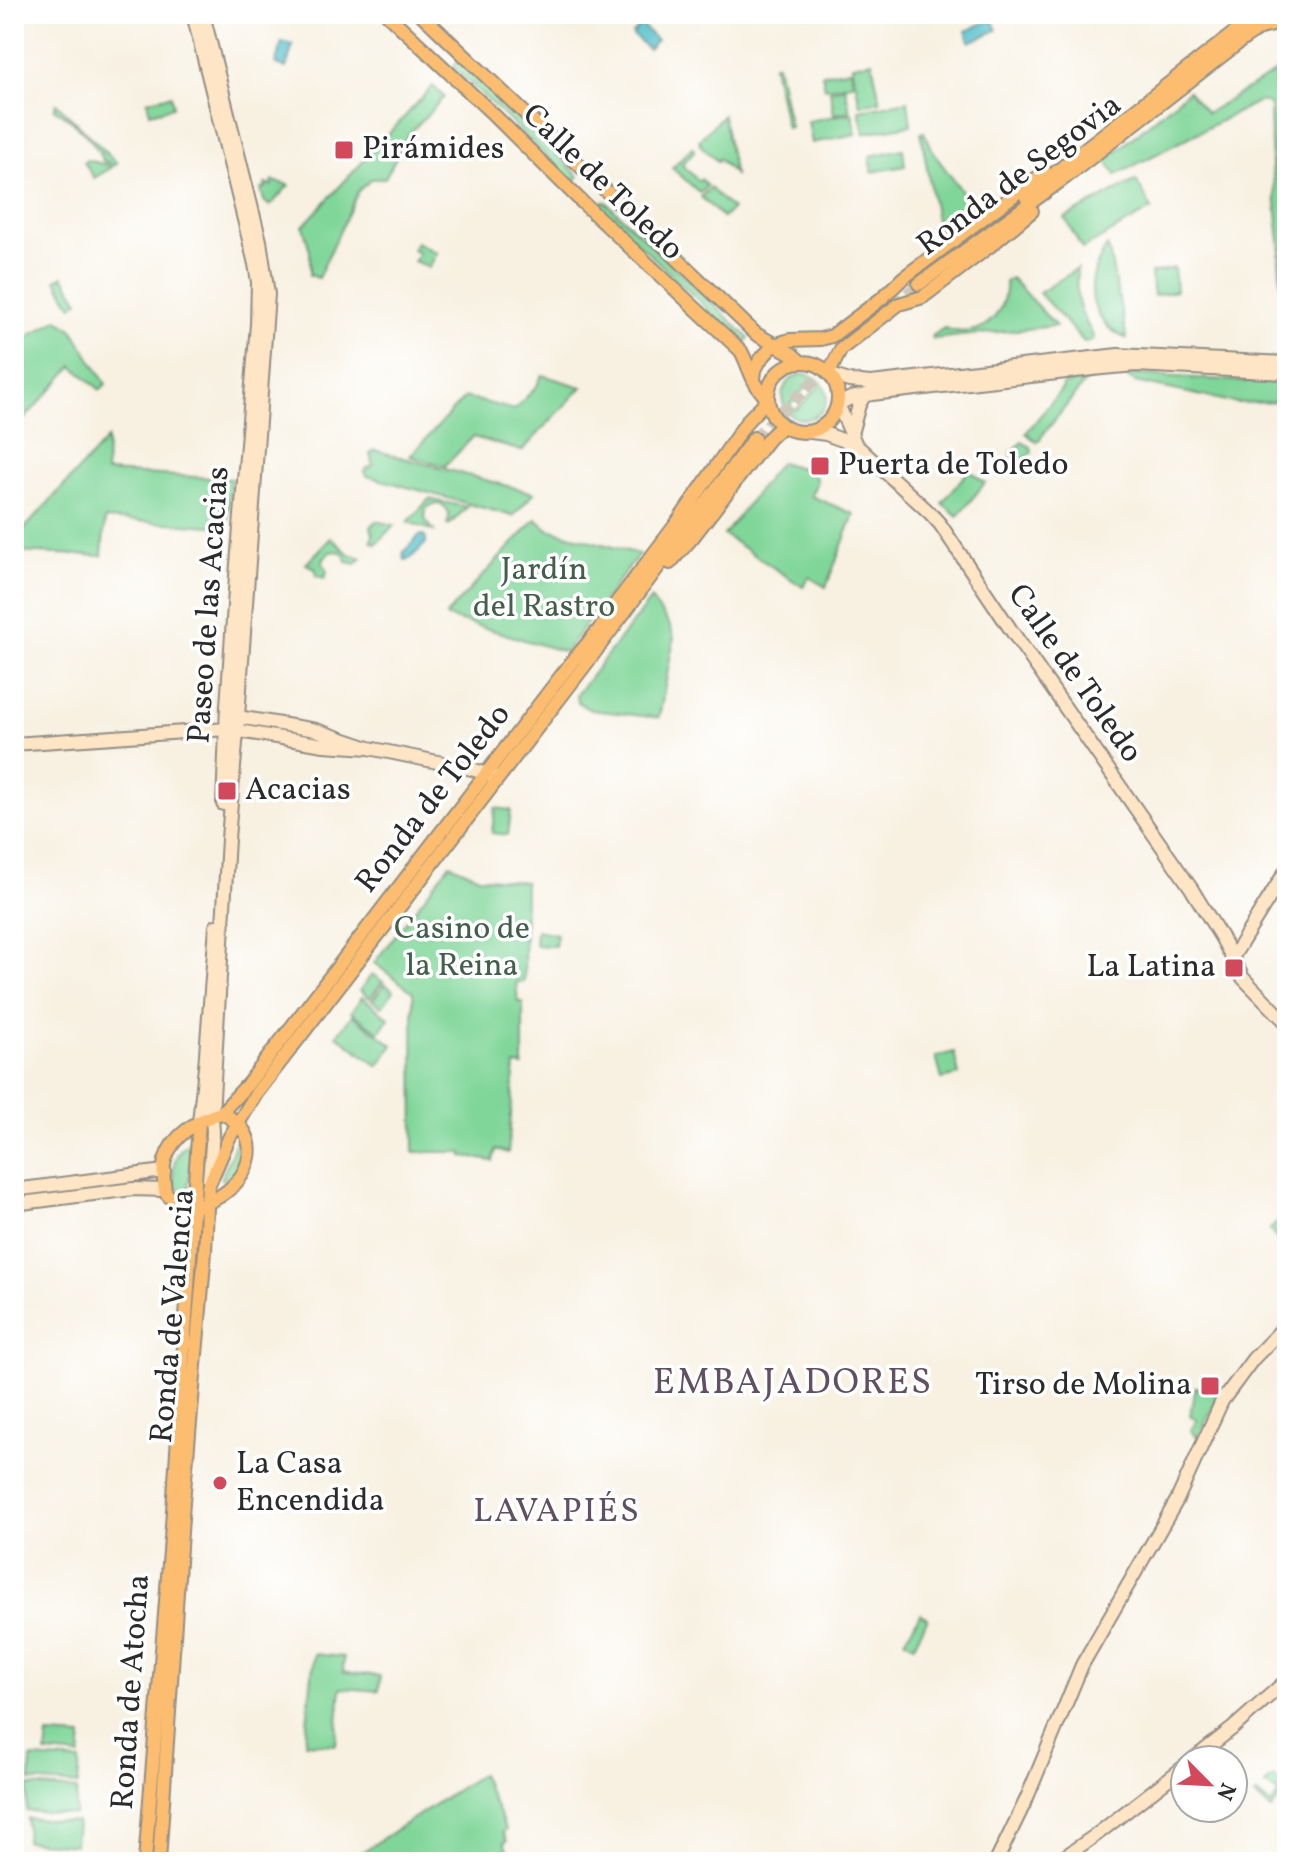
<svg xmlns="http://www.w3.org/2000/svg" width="1301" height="1876" font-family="Vollkorn,serif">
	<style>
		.green { fill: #80d699; stroke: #568062; stroke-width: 2; fill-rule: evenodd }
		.water { fill: #50bdc9; stroke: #3e747a; stroke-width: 2 }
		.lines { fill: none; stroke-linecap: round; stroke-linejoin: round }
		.primary-tunnel { stroke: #cfc9bd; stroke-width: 12; stroke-dasharray: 12 6; stroke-linecap: butt }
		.secondary-casing { stroke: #928e86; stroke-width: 16 }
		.primary-casing { stroke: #928e86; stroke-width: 16 }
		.secondary { stroke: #fee5c5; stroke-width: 12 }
		.primary { stroke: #fcbd6f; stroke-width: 12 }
		.poi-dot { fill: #d1495b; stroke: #fff; stroke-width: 3 }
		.labels { text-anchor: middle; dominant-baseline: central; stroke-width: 7; stroke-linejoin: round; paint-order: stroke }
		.poi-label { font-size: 32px; fill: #2b2b2b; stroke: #fff; text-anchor: start }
		.street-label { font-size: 32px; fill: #2b2b2b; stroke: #fff }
		.park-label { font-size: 32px; fill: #445e4c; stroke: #fff }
		.neighbourhood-label { font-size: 34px; letter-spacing: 2px; fill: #605062; stroke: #fff }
		.quarter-label { font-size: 36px; letter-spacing: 2px; fill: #605062; stroke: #fff }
	</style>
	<rect width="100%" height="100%" fill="#fff"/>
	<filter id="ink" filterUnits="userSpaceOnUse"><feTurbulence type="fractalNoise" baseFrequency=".0125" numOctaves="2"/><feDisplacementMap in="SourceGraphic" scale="16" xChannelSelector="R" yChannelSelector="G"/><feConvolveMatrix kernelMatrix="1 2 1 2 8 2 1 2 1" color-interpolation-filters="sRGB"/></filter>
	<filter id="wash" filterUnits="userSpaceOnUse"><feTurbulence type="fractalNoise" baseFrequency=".006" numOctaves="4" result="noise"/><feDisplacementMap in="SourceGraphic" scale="32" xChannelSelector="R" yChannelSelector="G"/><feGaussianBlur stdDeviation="1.8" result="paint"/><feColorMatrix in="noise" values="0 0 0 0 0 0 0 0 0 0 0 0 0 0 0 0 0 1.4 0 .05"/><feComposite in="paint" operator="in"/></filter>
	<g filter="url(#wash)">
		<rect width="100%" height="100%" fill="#f8f1e2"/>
		<path class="green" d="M 458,61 L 579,176 L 574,182 L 453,67 Z
			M 872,61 L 880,101 L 860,105 L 852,65 Z
			M 777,64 L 790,127 L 786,128 L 773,65 Z
			M 851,69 L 853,84 L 825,88 L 822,74 Z
			M 1281,69 L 1287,69 L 1287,348 L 1285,348 L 1279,255 L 1281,251 L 1272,166 L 1270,108 L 1268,103 L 1259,101 L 1116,175 L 1106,160 L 1188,91 L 1207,113 Z
			M 433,86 L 444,97 L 408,135 L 385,178 L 372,179 L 359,190 L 318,278 L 310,275 L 310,251 L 303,226 Z
			M 845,87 L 850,111 L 834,114 L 830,90 Z
			M 171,95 L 173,107 L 150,113 L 147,101 Z
			M 908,101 L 911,125 L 864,133 L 859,110 Z
			M 56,103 L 117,163 L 113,166 L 107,162 L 103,161 C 97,143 71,118 54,109 Z
			M 852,113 L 856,134 L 812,143 L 808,121 Z
			M 723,115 L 734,174 L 719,159 L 717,161 L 699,144 L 701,142 L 699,140 Z
			M 924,132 L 935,155 L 976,210 L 939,238 L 921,133 Z
			M 692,147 L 695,150 L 682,165 L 699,181 L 701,179 L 707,186 L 700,193 L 672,168 Z
			M 903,149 L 905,166 L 872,172 L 870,156 Z
			M 87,160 L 107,165 L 111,168 L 94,178 L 84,162 Z
			M 1136,180 L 1152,209 L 1082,249 L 1065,218 Z
			M 273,181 L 289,185 L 270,206 L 264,201 L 261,189 L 266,188 L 265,184 L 272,186 Z
			M 710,188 L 732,209 L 723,218 L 701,197 Z
			M 603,201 L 606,202 L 749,338 L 744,344 L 600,207 L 599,204 Z
			M 416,242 L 437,253 L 429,268 L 414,261 L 419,253 L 412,250 Z
			M 1107,246 L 1109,251 L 1127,339 C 1085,320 1084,281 1107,246 Z
			M 1174,268 L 1176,291 L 1153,296 L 1151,273 Z
			M 1077,269 C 1075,304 1079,308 1094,338 L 1092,341 L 1084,342 L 1039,293 Z
			M 63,276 L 79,301 L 72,306 L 56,280 Z
			M 1011,278 L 1056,326 L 933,339 L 932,336 L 944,328 C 978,341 1007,318 1005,282 Z
			M 58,319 L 72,329 L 106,384 L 100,390 L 73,366 L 14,430 L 14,345 Z
			M 804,374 C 820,376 832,390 825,406 C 822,412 817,416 811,418 C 780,427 769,380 804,374 ZM 812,381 L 818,384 L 818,387 L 796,410 L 793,409 L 790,404 Z
			M 1130,374 L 1287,384 L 1287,402 L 1237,403 L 1135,382 L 1127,377 Z
			M 542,375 L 582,387 L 522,451 L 473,437 L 445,466 L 410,456 L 465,397 L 514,410 L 537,386 Z
			M 1086,381 L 1037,442 L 1026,433 L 1063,388 L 1063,384 Z
			M 107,439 L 106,472 L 231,479 L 227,527 L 105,519 L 102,556 L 14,552 L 14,540 Z
			M 1022,442 L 1031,447 L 1032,452 L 1022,463 L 1012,456 L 1011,453 Z
			M 374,450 L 534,493 L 513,516 L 367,476 L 364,472 L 367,468 L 373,466 L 370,454 Z
			M 780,462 L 812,471 L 817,481 L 811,496 L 854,514 L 826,587 L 809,577 L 803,587 L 724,535 Z
			M 969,470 L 985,483 L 958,516 L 942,503 Z
			M 429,499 L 467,507 L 449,525 L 447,524 C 451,516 449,509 441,504 L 431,505 L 426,509 L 425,519 L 434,531 L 408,522 Z
			M 536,519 L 548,529 L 639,554 L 565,652 L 447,617 L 446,615 Z
			M 376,521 L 394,525 L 376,544 L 371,541 L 373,534 L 371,527 Z
			M 331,538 L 349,554 L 362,558 L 356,564 L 347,562 L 345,556 L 339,551 L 330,552 L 324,558 L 323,563 L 327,571 L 325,578 L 317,576 L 315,568 L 306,564 Z
			M 651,599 L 669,624 L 674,638 L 659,718 L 591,710 L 583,706 L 577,701 L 576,695 Z
			M 495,808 L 511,810 L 508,835 L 492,833 Z
			M 450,864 L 479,877 L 525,882 L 524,982 L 516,982 L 518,1002 L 523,1002 L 523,1066 L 515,1065 L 508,1153 L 496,1149 L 493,1161 L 463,1156 L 462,1152 L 414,1152 L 413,992 L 374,963 Z
			M 536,930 L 557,934 L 555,946 L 535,945 Z
			M 372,974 L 383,982 L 370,998 L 360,990 Z
			M 385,984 L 394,991 L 382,1007 L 372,1000 Z
			M 362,997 L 389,1018 L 379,1032 L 351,1012 Z
			M 352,1015 L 393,1045 L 378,1066 L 337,1035 Z
			M 954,1052 L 959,1075 L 942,1079 L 936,1057 Z
			M 238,1137 C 249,1155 241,1172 223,1180 L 221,1179 Z
			M 191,1140 L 188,1195 L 176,1188 C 169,1169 175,1151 191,1140 Z
			M 1287,1214 L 1287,1237 L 1281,1243 L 1269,1230 Z
			M 1195,1387 L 1208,1388 L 1218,1397 L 1198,1438 L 1191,1430 L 1197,1420 L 1190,1415 Z
			M 920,1614 L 928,1618 L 914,1645 L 905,1640 Z
			M 314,1654 L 344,1657 L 343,1672 L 380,1676 L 379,1691 L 341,1688 L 336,1745 L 305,1743 Z
			M 48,1735 L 82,1737 L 80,1756 L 46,1753 Z
			M 31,1758 L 80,1761 L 78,1785 L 30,1781 Z
			M 481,1774 L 506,1830 L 503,1832 L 507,1841 L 504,1842 L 510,1857 L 502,1862 L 347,1862 Z
			M 1274,1777 L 1287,1790 L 1271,1810 L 1255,1796 L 1257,1794 L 1271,1805 L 1278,1795 L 1275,1790 L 1274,1791 L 1265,1785 Z
			M 28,1786 L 77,1790 L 75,1815 L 26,1811 Z
			M 27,1818 L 77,1822 L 75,1845 L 26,1841 Z"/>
		<path class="water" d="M 992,19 L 997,30 L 970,42 L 966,31 Z
			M 641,25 L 657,40 L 648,49 L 632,34 Z
			M 282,42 L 293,45 L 286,68 L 275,64 Z
			M 423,535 L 426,539 L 426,543 L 410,559 L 405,560 L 403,556 L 404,552 L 419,536 Z"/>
	</g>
	<g filter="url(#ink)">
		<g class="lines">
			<path class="primary-tunnel" d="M 894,306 L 919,284
				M 754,438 L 834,362"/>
			<g class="secondary-casing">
				<path id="secondary" d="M 193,14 L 255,264 L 258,282 L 257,324 L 236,576 L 227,706 L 223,804
					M 203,14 L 260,241 L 268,294 L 237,731 L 228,839 L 212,1115 L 213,1132 L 209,1180
					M 831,375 L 849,381 L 871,383 L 1118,355 L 1287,363
					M 811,432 L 826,434 L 856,445 L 930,513 L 940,524 L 1011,630 L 1191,888 L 1221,937 L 1243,978 L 1287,1023
					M 851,434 L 859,405 L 864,396
					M 856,445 L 838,404 L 851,398 L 872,394 L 1102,368 L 1136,365 L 1287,373
					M 238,717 L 316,730 L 369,748 L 472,769 L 495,777
					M 14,744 L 227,729 L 324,745 L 369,748
					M 1232,958 L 1287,869
					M 199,1122 L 205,1067 L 216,926
					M 14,1190 L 164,1171
					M 14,1204 L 133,1189 L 164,1190
					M 1192,1760 L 1233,1728 L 1287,1680
					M 996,1862 L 1026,1800 L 1082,1665 L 1177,1500 L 1222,1401 L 1253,1359 L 1287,1324
					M 1057,1862 L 1096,1835 L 1185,1766"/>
			</g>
			<g class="primary-casing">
				<path id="primary" d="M 387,14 L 495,116 L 584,204 L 741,351 C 751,370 751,383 768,399
					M 421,14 L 756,334 L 792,354 L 801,362
					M 1026,197 L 1073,158 L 1234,33 L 1256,19 L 1277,14
					M 919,284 L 1066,177 L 1241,41 L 1260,28 L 1287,22
					M768 397a35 35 0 1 1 70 0a35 35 0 1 1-70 0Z
					M 829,373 L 841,349 L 899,304 L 923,297 L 990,246 L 1032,211
					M 754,379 L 755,370 L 760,360 L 774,345 L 790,340 L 821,339 L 832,336 L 881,299 L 903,278 L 1045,172
					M 670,563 L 692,538 L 769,438 L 782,426
					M 614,606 L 677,523 L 748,420 L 768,399
					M 221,1113 L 247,1085 L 571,663 L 623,601
					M 221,1113 C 267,1133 252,1180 215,1199 C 204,1205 192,1210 179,1204 C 174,1202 169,1196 165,1192 C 164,1182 162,1171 165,1160 C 172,1136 198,1119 221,1113 Z
					M 145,1862 L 172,1526 L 199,1122
					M 159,1862 L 183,1502 L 205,1252 L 208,1187 L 229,1138 L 256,1094 L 589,660 L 754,438"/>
			</g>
			<use href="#secondary" class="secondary"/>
			<use href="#primary" class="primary"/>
		</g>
	</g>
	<g class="poi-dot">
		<rect x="334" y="140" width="20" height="20" rx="4"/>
		<rect x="810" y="456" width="20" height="20" rx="4"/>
		<rect x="217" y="781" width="20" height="20" rx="4"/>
		<rect x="1224" y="958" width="20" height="20" rx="4"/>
		<rect x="1200" y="1376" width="20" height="20" rx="4"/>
		<circle cx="220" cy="1483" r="8"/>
	</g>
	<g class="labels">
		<g class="poi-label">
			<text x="362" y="150">Pirámides</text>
			<text x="838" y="466">Puerta de Toledo</text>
			<text x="245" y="791">Acacias</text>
			<text x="1216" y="968" text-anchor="end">La Latina</text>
			<text x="1192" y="1386" text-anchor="end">Tirso de Molina</text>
			<text x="236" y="1465">La Casa<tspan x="236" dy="37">Encendida</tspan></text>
		</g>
		<g class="street-label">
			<text transform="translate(1020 176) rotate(-37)">Ronda de Segovia</text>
			<text transform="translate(602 183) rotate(44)">Calle de Toledo</text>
			<text transform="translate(210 605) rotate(-86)">Paseo de las Acacias</text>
			<text transform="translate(1074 674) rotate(55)">Calle de Toledo</text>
			<text transform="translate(434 799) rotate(-52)">Ronda de Toledo</text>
			<text transform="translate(174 1316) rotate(-85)">Ronda de Valencia</text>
			<text transform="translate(132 1692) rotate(-86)">Ronda de Atocha</text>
		</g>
		<g class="park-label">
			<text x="544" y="571">Jardín<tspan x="544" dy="37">del Rastro</tspan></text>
			<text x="462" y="930">Casino de<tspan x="462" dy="37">la Reina</tspan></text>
		</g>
		<g class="neighbourhood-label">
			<text x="557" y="1512">LAVAPIÉS</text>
		</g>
		<g class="quarter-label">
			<text x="793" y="1384">EMBAJADORES</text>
		</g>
	</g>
	<rect width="1301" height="1876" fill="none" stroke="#fff" stroke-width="48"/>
	<g transform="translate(1209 1784) rotate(114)"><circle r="38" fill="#ffffff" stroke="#aaaaaa" stroke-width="2"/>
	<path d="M0-6L14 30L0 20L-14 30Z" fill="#d1495b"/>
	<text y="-12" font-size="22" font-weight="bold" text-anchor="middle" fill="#2b2b2b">N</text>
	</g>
</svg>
